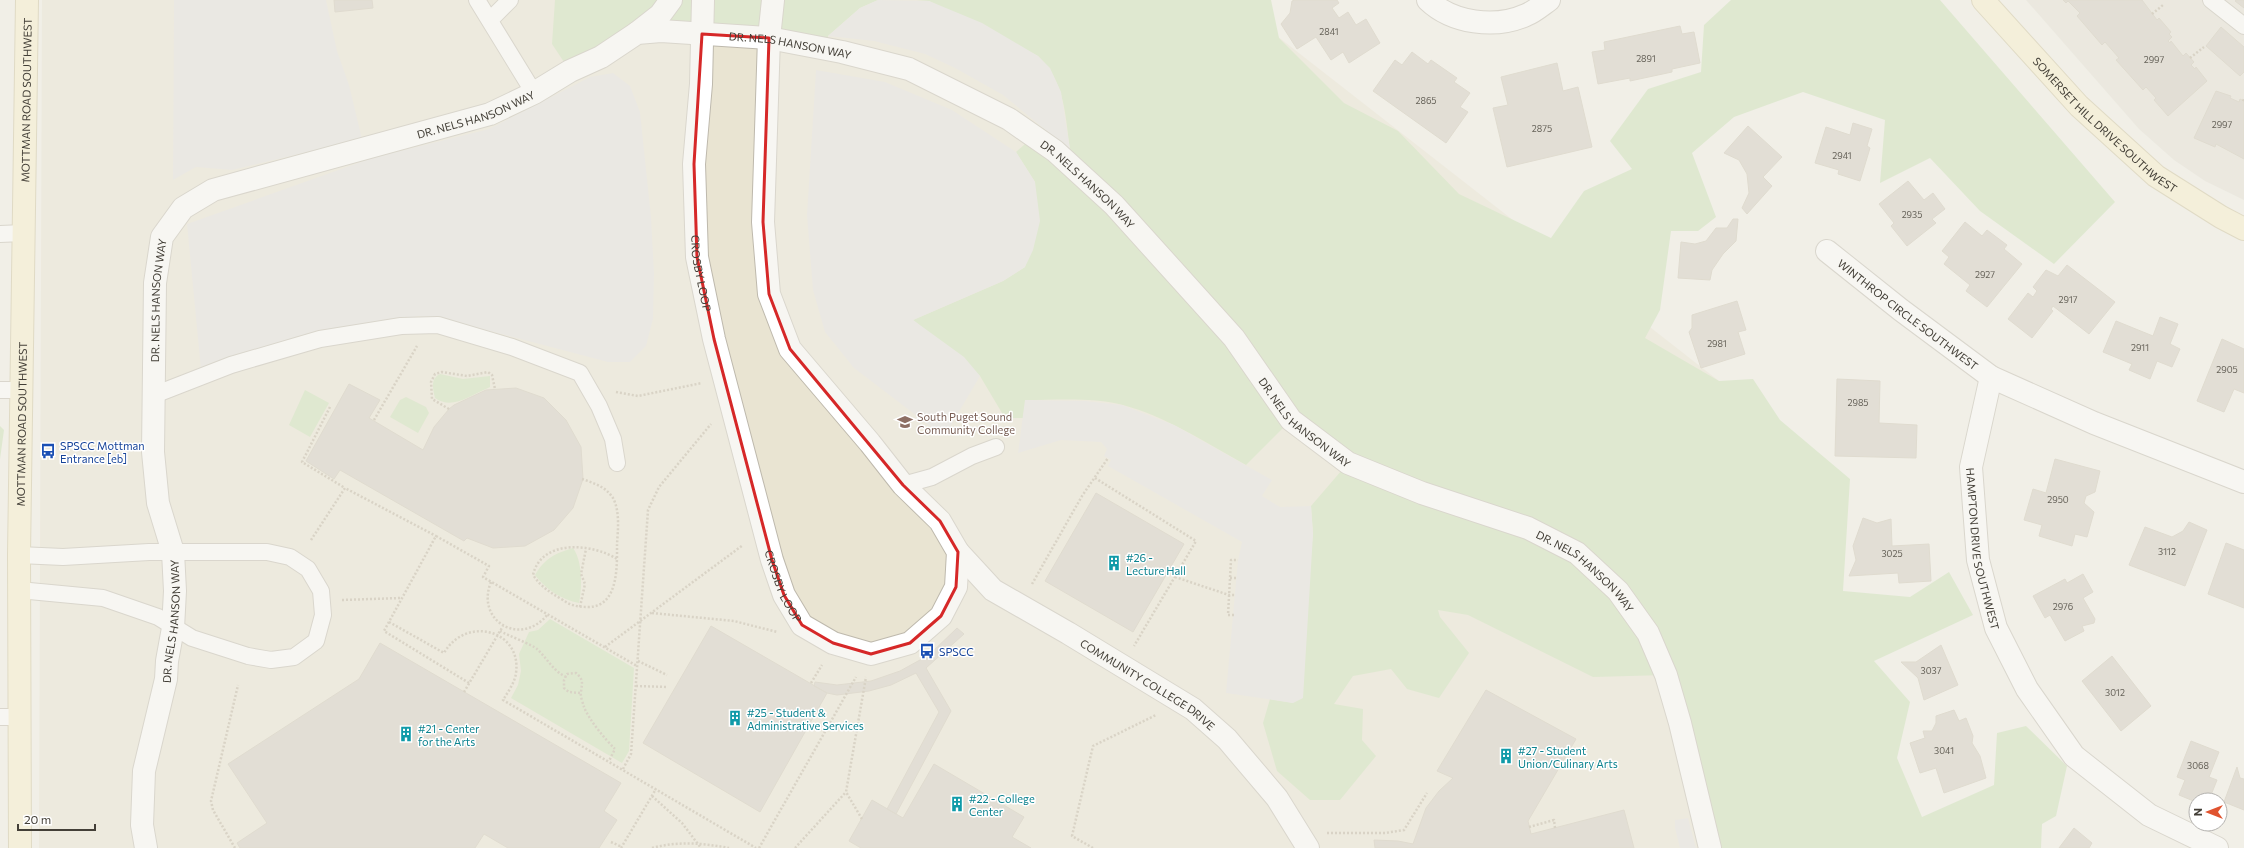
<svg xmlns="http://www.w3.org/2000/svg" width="2244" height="848" font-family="Commissioner,sans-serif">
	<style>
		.residential { fill: #e4e1d5 }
		.education { fill: #e9e4d2 }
		.green { fill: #cae1b4 }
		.parking { fill: #e3e1de }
		.building { fill: #d1cbbe; stroke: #cbc3b2 }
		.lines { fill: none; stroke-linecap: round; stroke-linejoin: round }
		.lane-casing { stroke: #beb9ad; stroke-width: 18 }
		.street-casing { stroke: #beb9ad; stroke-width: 24 }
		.secondary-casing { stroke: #ccc29b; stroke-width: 24 }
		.path { stroke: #bcb29d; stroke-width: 2.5; stroke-dasharray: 2 2; stroke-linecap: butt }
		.lane { stroke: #fff; stroke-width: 16 }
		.street { stroke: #fff; stroke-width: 22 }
		.secondary { stroke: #f8efca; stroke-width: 22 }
		.marked { fill: none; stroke: #d62828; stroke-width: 3; stroke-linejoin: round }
		.labels { text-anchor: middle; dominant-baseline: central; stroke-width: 3; stroke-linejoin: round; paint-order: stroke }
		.number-label { font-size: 9px; fill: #666259 }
		.street-label { font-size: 11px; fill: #433f37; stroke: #fff }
		.education-label { font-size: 11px; fill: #785e54; stroke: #fff; text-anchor: start }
		.transit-label { font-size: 11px; fill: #164399; stroke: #fff; text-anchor: start }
		.culture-label { font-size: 11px; fill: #0d838f; stroke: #fff; text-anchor: start }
	</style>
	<rect width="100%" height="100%" fill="#f1efe7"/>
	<path class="residential" d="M 2026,0 L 2244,0 L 2244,200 L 2205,181 L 2174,160 L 2139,129 Z"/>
	<path class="education" d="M 42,0 L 1231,0 L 1719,381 L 1833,848 L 39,848 Z"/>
	<path class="green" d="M 555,0 L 878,0 L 860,8 L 828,36 L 828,49 L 661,31 L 570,71 L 552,44 Z
		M 916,0 L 1271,0 L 1279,38 L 1344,103 L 1398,131 L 1459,194 L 1551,238 L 1584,191 L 1632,169 L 1610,141 L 1648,89 L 1701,72 L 1704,25 L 1731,0 L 1940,0 L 2115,202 L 2054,264 L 1980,211 L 1930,158 L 1880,183 L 1885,120 L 1803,92 L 1734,117 L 1692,153 L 1716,217 L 1698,231 L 1671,231 L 1660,310 L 1645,338 L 1719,381 L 1753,379 L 1780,420 L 1850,479 L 1843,591 L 1910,597 L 1949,572 L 1973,615 L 1874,661 L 1910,702 L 1897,758 L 1922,817 L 1994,785 L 1997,733 L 2026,726 L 2067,766 L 2056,816 L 2042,824 L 2041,848 L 1710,848 L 1666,675 L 1593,677 L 1468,615 L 1438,610 L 1440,617 L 1469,653 L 1439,698 L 1407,689 L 1391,669 L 1353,676 L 1334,704 L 1363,709 L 1362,740 L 1376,756 L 1340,800 L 1310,800 L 1277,771 L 1263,723 L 1270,699 L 1293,703 L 1313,534 L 1311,506 L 1348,463 L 1291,420 L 1246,465 C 1206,443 1167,417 1123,405 C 1094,397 1056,400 1026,400 L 1023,418 L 1005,418 L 980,376 L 913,320 L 1003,281 L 1025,267 L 1035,182 L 1016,152 L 1043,128 L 1070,149 C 1065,114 1065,82 1038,56 L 929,1 Z
		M 440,374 L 463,379 L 490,376 L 490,387 L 486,389 C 469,396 452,410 435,398 C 433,389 430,379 440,374 Z
		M 305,390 L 329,403 L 310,437 L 289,425 Z
		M 406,397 L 426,407 L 429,413 L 418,433 L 390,417 L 400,400 Z
		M 0,426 L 4,430 L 0,459 Z
		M 573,548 C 583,562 582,588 579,603 C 562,600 545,589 535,575 C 545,558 556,553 573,548 Z
		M 550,619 L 634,668 L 629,751 L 622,763 L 511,698 L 518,685 L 521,671 L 519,654 L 529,632 L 538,630 Z"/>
	<path class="parking" d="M 174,0 L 326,0 L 337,51 L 349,85 L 362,139 L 232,170 L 196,167 L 173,180 Z
		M 878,0 L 929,1 L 982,23 L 1038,56 L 1050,68 L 1061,92 L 1070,150 L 1003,95 L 955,68 L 925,54 L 874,41 L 828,36 L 860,8 Z
		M 816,70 L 885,82 L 952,110 L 1016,152 L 1035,182 L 1040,221 L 1033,250 L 1025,267 L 1003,281 L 913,320 L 964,357 L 980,376 L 950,427 L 938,432 L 854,368 L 825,332 L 813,290 L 807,215 Z
		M 613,73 L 630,86 L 640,112 L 651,217 L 654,273 L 653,319 L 646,346 L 630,362 L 608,362 L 448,320 L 418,316 L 386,328 L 201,370 L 187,224 L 372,158 L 489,129 L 590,77 Z
		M 1025,400 L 1086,401 L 1122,405 L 1174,425 L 1272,480 L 1262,496 L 1280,507 L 1311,506 L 1313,534 L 1303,698 L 1293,703 L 1226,693 L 1238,560 L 1242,542 L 1108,466 L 1111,460 L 1104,456 L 1107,449 L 1101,442 L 1061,440 L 1018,453 Z
		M 1688,818 L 1696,848 L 1680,848 L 1675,828 L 1675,820 Z"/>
	<path class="building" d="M 334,0 L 372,0 L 373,8 L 335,12 Z
		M 1295,0 L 1337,0 L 1339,3 L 1332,8 L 1339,18 L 1348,12 L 1356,25 L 1366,19 L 1380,43 L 1349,63 L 1343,52 L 1331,60 L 1316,37 L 1297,49 L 1281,24 L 1290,13 L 1292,1 Z
		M 2063,0 L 2142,0 L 2157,20 L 2159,18 L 2171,32 L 2169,34 L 2172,37 L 2168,41 L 2170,43 L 2171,41 L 2183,56 L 2186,53 L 2194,62 L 2191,65 L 2195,69 L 2196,67 L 2207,81 L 2168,116 L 2154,100 L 2156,98 L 2146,87 L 2143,90 L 2116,60 L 2119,58 L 2105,42 L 2102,45 L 2077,16 L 2080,13 L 2068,1 L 2066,3 Z
		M 2236,0 L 2244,0 L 2244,8 L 2235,1 Z
		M 1680,26 L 1682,34 L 1694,32 L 1700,63 L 1672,69 L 1672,72 L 1630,81 L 1630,78 L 1598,84 L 1592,52 L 1605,50 L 1604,42 Z
		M 2221,27 L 2244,47 L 2244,72 L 2240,76 L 2206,46 Z
		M 1412,52 L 1428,64 L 1431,60 L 1457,78 L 1454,82 L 1470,93 L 1460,107 L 1468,112 L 1446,143 L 1373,91 L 1395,60 L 1402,65 Z
		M 1557,63 L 1563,91 L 1578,87 L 1592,147 L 1507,167 L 1493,108 L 1508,105 L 1501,77 Z
		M 2216,91 L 2231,96 L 2230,98 L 2239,102 L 2240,99 L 2244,101 L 2244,159 L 2216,144 L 2215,147 L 2194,138 Z
		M 1853,123 L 1872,129 L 1867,146 L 1870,148 L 1860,181 L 1838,174 L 1839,170 L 1815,163 L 1826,127 L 1850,135 Z
		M 1748,126 L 1782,157 L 1763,177 L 1772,186 L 1747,214 L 1742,208 L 1749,193 L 1747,174 L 1739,160 L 1724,153 Z
		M 1908,181 L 1924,200 L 1933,193 L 1945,209 L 1932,219 L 1936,223 L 1907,246 L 1891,226 L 1894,223 L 1879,204 Z
		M 1733,219 L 1738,219 L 1736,241 L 1723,254 L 1712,270 L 1710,280 L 1678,278 L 1681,242 L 1695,244 L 1706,241 L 1716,228 L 1727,228 Z
		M 1965,222 L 1982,236 L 1987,230 L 2007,245 L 2004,249 L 2022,264 L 1987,307 L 1966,291 L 1970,285 L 1944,264 L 1949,257 L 1942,251 Z
		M 2067,265 L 2115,302 L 2089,334 L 2053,306 L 2051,309 L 2053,311 L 2032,338 L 2008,319 L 2028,293 L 2033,297 L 2037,291 L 2033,287 L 2046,270 L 2058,276 Z
		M 1737,301 L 1746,330 L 1738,332 L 1745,354 L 1701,368 L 1689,332 L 1692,328 L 1692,315 Z
		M 2160,317 L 2178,324 L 2170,344 L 2180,349 L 2172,367 L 2157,361 L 2150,379 L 2129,370 L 2132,364 L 2103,352 L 2116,321 L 2153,336 Z
		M 2222,339 L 2244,349 L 2244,393 L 2234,389 L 2224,412 L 2197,401 Z
		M 1837,379 L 1880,381 L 1879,423 L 1917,425 L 1916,458 L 1835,456 Z
		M 349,384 L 380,400 L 369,418 L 423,450 L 434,427 L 449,409 L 454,405 L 486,390 L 516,388 L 544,398 L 566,420 L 581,447 L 583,479 L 573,508 L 554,530 L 525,546 L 493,548 L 467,538 L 464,541 L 340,470 L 334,479 L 306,461 Z
		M 2055,459 L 2100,471 L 2095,492 L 2086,496 L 2084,503 L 2094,512 L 2087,537 L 2075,534 L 2072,546 L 2039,536 L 2042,525 L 2024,520 L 2033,489 L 2046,493 Z
		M 1096,493 L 1184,544 L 1133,632 L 1045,581 Z
		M 1863,518 L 1877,523 L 1891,519 L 1892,546 L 1929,544 L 1931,581 L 1899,583 L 1898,573 L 1849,576 L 1856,560 L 1853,546 Z
		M 2189,522 L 2207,530 L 2185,586 L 2129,565 L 2145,527 L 2172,537 L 2183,531 Z
		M 2226,543 L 2244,550 L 2244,608 L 2208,594 Z
		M 2083,574 L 2093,592 L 2083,598 L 2095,619 L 2094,623 L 2082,626 L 2084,631 L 2065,641 L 2050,615 L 2045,618 L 2033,596 L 2065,579 L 2067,583 Z
		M 711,626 L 827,693 L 760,812 L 643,743 Z
		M 957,628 L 964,634 L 926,668 L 951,711 L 896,814 L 887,809 L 939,712 L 916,673 L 891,685 L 869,691 L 837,695 L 827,693 L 814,686 L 815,682 L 837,685 L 871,681 L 900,671 L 929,655 Z
		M 380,643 L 621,783 L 604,811 L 617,820 L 599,848 L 508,848 L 484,834 L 475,848 L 240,848 L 237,843 L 267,823 L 228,764 L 359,679 Z
		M 1941,645 L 1958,685 L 1924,700 L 1918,678 L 1901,662 L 1916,662 Z
		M 2112,656 L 2151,706 L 2121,731 L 2082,681 Z
		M 1486,690 L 1576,739 L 1528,821 L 1531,834 L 1624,810 L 1634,848 L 1375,848 L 1374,840 L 1398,841 L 1413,844 L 1426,808 L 1439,791 L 1453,778 L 1437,771 Z
		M 1954,710 L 1959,721 L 1966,718 L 1973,736 L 1972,743 L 1980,756 L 1986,778 L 1944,793 L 1936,768 L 1920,773 L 1910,743 L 1925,738 L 1923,731 L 1932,731 L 1936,723 L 1936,716 Z
		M 2191,741 L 2219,752 L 2209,777 L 2217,780 L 2209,800 L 2196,800 L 2196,802 L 2179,795 L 2185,780 L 2177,777 Z
		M 934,764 L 1024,817 L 1012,837 L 1031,848 L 861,848 L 849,841 L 872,800 L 903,818 Z
		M 2237,767 L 2240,778 L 2244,779 L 2244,810 L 2224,802 Z
		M 2074,828 L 2092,843 L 2089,848 L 2059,848 Z"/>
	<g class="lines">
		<g class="lane-casing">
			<path id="lane" d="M 477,0 L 534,93
				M 2211,0 L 2244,26
				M 490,20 L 510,0
				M 0,234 L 23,233
				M 0,390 L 21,390
				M 154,395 L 231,365 L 320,339 L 401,326 L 438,325 L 512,347 L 580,373 L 599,406 L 613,439 L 617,463
				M 903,485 L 932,477 L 972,456 L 996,447
				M 19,555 L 63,557 L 149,552 L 267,552 L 290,557 L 308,569 L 321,591 L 323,615 L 316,641 L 294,657 L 271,660 L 248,656 L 192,638 L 158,617 L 103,598 L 19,590
				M 0,717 L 20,717"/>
		</g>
		<g class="street-casing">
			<g id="street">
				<path id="s1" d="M 703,0 L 701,84 L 694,164 L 697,257 L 714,339 L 772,560 L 784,595 L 802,625 L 833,643 L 871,654 L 910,643 L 941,616 L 956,587 L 958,552 L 940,521 L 903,485 L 870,443 L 790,349 L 769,294 L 763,222 L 769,38 L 773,0"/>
				<path d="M 1428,0 C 1452,23 1495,29 1526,15 C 1534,12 1542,5 1549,0"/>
				<path d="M 637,33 L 660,15 L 671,0"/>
				<path id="s2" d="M 1827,251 L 1901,310 L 1991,377 L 2094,423 L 2244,482"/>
				<path id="s3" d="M 1991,377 L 1971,467 L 1978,560 L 1996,628 L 2027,689 L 2074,756 L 2149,815 L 2217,848"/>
				<path id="s4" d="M 958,552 L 993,590 L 1068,633 L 1193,709 L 1227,739 L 1277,798 L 1308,848"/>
				<path id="s5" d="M 146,848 L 142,825 L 144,771 L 166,679 L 167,661 L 173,628 L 175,591 L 173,552 L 158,503 L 153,452 L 155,283 L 162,237 L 183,208 L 213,190 L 490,114 L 534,93 L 570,71 L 601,57 L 637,33 L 661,31 L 769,38 L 842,52 L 909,69 L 1009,119 L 1055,151 L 1114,205 L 1234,338 L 1291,420 L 1348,463 L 1422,493 L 1528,528 L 1577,553 L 1618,591 L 1648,633 L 1666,675 L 1680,723 L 1710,848"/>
			</g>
		</g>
		<g class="secondary-casing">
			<g id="secondary">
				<path id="s6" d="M 1983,0 L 2079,106 L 2156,176 L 2221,217 L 2244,229"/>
				<path id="s7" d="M 20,848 L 19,555 L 27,0"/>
			</g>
		</g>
		<path class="path" d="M 2152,14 L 2163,5
			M 2190,58 L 2204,47
			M 2243,101 L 2244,99
			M 616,392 L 638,396 L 702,383
			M 330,407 L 302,462 L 345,488
			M 449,409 L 432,399 L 431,382 L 435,374 L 442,372 L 467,376 L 488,372 L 492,375 L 495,389
			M 374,420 L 417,346
			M 1095,478 L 1196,541 L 1134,646
			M 582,479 C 594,483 606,487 613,498 C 620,511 618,530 617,544 C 617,565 619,606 589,607 C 579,607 571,606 563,600 C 551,593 541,587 533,575 C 541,539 592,543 617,559
			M 311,540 L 345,488 L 436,536
			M 1175,577 L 1229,595 L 1236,595
			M 1230,578 L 1237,578
			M 491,582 C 475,621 521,648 548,614
			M 1032,584 L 1082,496 L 1108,458
			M 342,600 L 401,598
			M 580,607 L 585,584 L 581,574 L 586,549
			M 652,613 L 734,621 L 777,632
			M 1234,615 L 1228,615 L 1231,560 L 1238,560
			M 389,622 L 444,653 C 466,615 522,630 516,673 C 515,682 508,692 503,700 L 756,848
			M 500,631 C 507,635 533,645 537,649 C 547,658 553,671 566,677
			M 605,647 L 743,545
			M 638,661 L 667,675
			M 469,683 L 384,631 L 436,536 L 489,566 L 483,577 L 637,666
			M 811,683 L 822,665
			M 636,686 L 668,687
			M 464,692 L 503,626
			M 580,693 L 569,692 L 564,688 L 564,680 L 567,674 L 576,673 C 584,680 582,683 581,692 C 580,696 583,703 584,707 C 589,720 605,739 615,749 L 609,761
			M 623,769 L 631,754 L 648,510 L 659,487 L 711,424
			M 652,796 L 682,823 L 701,848
			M 862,819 L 846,792 L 866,677
			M 1529,827 L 1554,820 L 1555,828
			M 1327,833 L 1385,833 L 1404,830 L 1427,793
			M 611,842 L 622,847
			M 235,848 L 213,810 L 211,801 L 238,685
			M 621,848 L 656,789
			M 652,848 C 678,841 703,843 729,848
			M 759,848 L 856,677
			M 795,848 L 846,792
			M 1093,848 L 1072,836 L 1093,746 L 1156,715"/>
		<use href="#lane" class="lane"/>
		<use href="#street" class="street"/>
		<use href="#secondary" class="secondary"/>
	</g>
	<path d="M0 0H2244V848H0ZM 702,34 L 769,38 L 763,222 L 769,294 L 790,349 L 903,485 L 940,521 L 958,552 L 956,587 L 941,616 L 910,643 L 871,654 L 833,643 L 802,625 L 784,595 L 772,560 L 714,339 L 697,257 L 694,164 Z" fill="#f1efe7" fill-opacity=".55" fill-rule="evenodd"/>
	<path class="marked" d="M 702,34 L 769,38 L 763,222 L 769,294 L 790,349 L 903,485 L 940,521 L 958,552 L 956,587 L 941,616 L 910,643 L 871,654 L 833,643 L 802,625 L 784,595 L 772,560 L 714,339 L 697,257 L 694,164 Z"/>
	<defs>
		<g id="university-bare" transform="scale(1.2)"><path d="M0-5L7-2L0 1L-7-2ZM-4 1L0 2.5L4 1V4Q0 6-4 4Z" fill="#8d6e63" stroke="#fff" stroke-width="2.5" paint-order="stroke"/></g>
		<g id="bus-bare" transform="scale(1.2)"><path d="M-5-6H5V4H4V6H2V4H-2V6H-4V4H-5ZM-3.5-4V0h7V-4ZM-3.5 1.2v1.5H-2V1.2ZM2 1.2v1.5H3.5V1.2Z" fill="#1a4fb4" stroke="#fff" stroke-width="2.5" paint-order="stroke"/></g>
		<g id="building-bare" transform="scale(1.2)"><path d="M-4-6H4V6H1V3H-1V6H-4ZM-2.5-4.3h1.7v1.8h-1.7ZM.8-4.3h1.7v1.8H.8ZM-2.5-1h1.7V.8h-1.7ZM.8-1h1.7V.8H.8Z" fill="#0f9aa8" stroke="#fff" stroke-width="2.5" paint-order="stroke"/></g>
	</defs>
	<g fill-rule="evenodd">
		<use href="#university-bare" x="905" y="422"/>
		<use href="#bus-bare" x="48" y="451"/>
		<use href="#building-bare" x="1114" y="563"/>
		<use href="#bus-bare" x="927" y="651"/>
		<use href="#building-bare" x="735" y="718"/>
		<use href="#building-bare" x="406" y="734"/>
		<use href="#building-bare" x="1506" y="756"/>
		<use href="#building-bare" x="957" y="804"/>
	</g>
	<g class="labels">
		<g class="number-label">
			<text x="1329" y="31">2841</text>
			<text x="1646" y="58">2891</text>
			<text x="2154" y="59">2997</text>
			<text x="1426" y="100">2865</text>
			<text x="2222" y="124">2997</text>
			<text x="1542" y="128">2875</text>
			<text x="1842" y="155">2941</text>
			<text x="1912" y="214">2935</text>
			<text x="1985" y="274">2927</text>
			<text x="2068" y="299">2917</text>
			<text x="1717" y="343">2981</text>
			<text x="2140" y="347">2911</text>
			<text x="2227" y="369">2905</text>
			<text x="1858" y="402">2985</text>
			<text x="2058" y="499">2950</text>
			<text x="2167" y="551">3112</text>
			<text x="1892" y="553">3025</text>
			<text x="2063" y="606">2976</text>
			<text x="1931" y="670">3037</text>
			<text x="2115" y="692">3012</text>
			<text x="1944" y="750">3041</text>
			<text x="2198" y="765">3068</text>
		</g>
		<g class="street-label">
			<text stroke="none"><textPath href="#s5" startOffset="1298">DR. NELS HANSON WAY</textPath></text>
			<text stroke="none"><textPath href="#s7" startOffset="748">MOTTMAN ROAD SOUTHWEST</textPath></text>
			<text stroke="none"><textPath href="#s5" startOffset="962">DR. NELS HANSON WAY</textPath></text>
			<text stroke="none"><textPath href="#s6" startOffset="175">SOMERSET HILL DRIVE SOUTHWEST</textPath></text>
			<text stroke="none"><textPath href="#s5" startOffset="1634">DR. NELS HANSON WAY</textPath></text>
			<text stroke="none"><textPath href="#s1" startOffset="274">CROSBY LOOP</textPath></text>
			<text stroke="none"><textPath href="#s5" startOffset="554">DR. NELS HANSON WAY</textPath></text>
			<text stroke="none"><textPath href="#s2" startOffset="103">WINTHROP CIRCLE SOUTHWEST</textPath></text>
			<text stroke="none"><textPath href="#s5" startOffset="1958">DR. NELS HANSON WAY</textPath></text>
			<text stroke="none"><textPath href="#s7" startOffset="424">MOTTMAN ROAD SOUTHWEST</textPath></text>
			<text stroke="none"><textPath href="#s3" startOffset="175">HAMPTON DRIVE SOUTHWEST</textPath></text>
			<text stroke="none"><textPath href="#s5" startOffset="2282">DR. NELS HANSON WAY</textPath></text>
			<text stroke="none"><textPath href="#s1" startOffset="598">CROSBY LOOP</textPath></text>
			<text stroke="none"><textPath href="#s5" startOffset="230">DR. NELS HANSON WAY</textPath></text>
			<text stroke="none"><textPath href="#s4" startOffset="233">COMMUNITY COLLEGE DRIVE</textPath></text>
		</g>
		<g class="education-label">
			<text x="917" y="416">South Puget Sound<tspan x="917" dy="13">Community College</tspan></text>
		</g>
		<g class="transit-label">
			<text x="60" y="445">SPSCC Mottman<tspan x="60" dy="13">Entrance [eb]</tspan></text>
			<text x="939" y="651">SPSCC</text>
		</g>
		<g class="culture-label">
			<text x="1126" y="557">#26 -<tspan x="1126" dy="13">Lecture Hall</tspan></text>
			<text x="747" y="712">#25 - Student &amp;<tspan x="747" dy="13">Administrative Services</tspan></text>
			<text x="418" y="728">#21 - Center<tspan x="418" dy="13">for the Arts</tspan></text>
			<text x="1518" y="750">#27 - Student<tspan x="1518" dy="13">Union/Culinary Arts</tspan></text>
			<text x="969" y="798">#22 - College<tspan x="969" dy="13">Center</tspan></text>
		</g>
	</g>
	<g transform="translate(2208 812) rotate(270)"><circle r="19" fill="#ffffff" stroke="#b4b2af"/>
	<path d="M0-3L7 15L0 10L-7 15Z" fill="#e0532f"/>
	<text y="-6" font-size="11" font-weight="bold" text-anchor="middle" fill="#433f37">N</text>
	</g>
	<path d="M18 824v6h77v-6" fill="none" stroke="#433f37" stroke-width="2"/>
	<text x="24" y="824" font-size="12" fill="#433f37" stroke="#ffffff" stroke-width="3" paint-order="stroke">20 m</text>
</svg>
